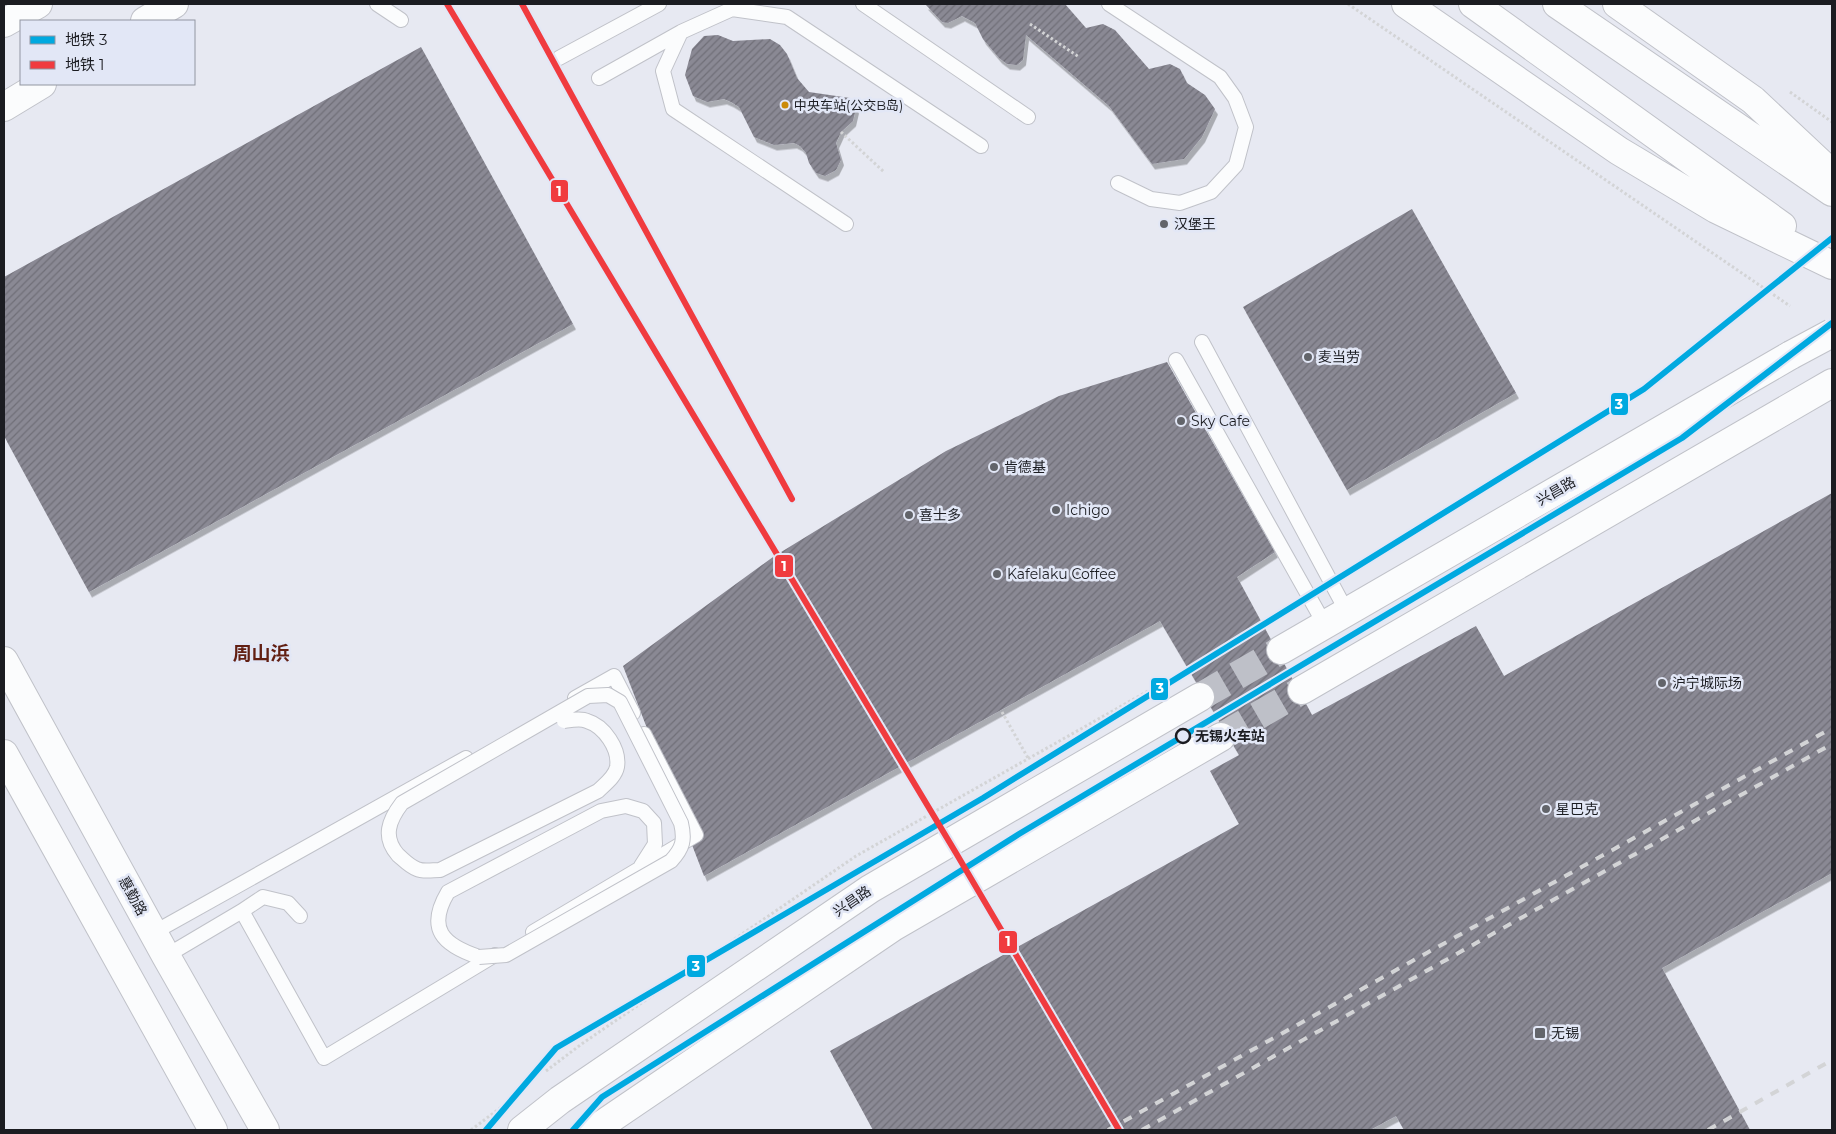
<svg xmlns="http://www.w3.org/2000/svg" width="1836" height="1134" font-family="Montserrat,'Noto Sans SC',sans-serif">
	<style>
		.building { fill: url(#building-hatch); filter: url(#shadow) }
		.lines { fill: none; stroke-linecap: round; stroke-linejoin: round }
		.secondary-tunnel { stroke: #bec0c8; stroke-width: 28; stroke-dasharray: 28 14; stroke-linecap: butt }
		.service-casing { stroke: #c0c2c9; stroke-width: 16 }
		.tertiary-casing { stroke: #c0c2c9; stroke-width: 30 }
		.secondary-casing { stroke: #c0c2c9; stroke-width: 30 }
		.primary-casing { stroke: #c0c2c9; stroke-width: 30 }
		.trunk-casing { stroke: #c0c2c9; stroke-width: 30 }
		.path { stroke: #d3d4d6; stroke-width: 3; stroke-dasharray: 2.5 2.5; stroke-linecap: butt }
		.service { stroke: #fbfcfd; stroke-width: 14 }
		.tertiary { stroke: #fbfcfd; stroke-width: 28 }
		.secondary { stroke: #fbfcfd; stroke-width: 28 }
		.primary { stroke: #fbfcfd; stroke-width: 28 }
		.trunk { stroke: #fbfcfd; stroke-width: 28 }
		.rail { stroke: #d3d4d6; stroke-width: 4; stroke-dasharray: 9 9; stroke-linecap: butt }
		.service-bridge-casing { stroke: #c0c2c9; stroke-width: 16; stroke-linecap: butt }
		.secondary-bridge-casing { stroke: #c0c2c9; stroke-width: 30; stroke-linecap: butt }
		.service-bridge { stroke: #fbfcfd; stroke-width: 14 }
		.secondary-bridge { stroke: #fbfcfd; stroke-width: 28 }
		.metro-1-casing { stroke: #e2e7f6; stroke-width: 10 }
		.metro-2-casing { stroke: #e2e7f6; stroke-width: 10 }
		.metro-1 { stroke: #00a9e0; stroke-width: 6 }
		.metro-2 { stroke: #f03b3f; stroke-width: 6 }
		.bus-dot { fill: #cb8a07; stroke: #e2e7f6; stroke-width: 2 }
		.poi-dot { fill: #62646a; stroke: #e2e7f6; stroke-width: 2 }
		.stop-dot { fill: #e2e7f6; stroke: #1b1c21; stroke-width: 2.5 }
		.labels { text-anchor: middle; dominant-baseline: central; stroke-width: 5; stroke-linejoin: round; paint-order: stroke }
		.bus-label { font-size: 13px; fill: #1b1c21; stroke: #e2e7f6; text-anchor: start }
		.poi-label { font-size: 14px; fill: #1b1c21; stroke: #e2e7f6; text-anchor: start }
		.street-label { font-size: 14px; fill: #1b1c21; stroke: #e2e7f6 }
		.stop-label { font-size: 14px; font-weight: bold; fill: #1b1c21; stroke: #e2e7f6; text-anchor: start }
		.district-label { font-size: 19px; font-weight: bold; fill: #621f12; stroke: #e2e7f6 }
		.line-badge { stroke: #e2e7f6; stroke-width: 2 }
		.badge-label { font-size: 14px; text-anchor: middle; font-weight: bold; fill: #fff }
	</style>
	<defs>
		<pattern id="building-hatch" width="6" height="6" patternUnits="userSpaceOnUse" patternTransform="scale(1.25)"><rect width="6" height="6" fill="#8a8994"/><path d="M-1 1l2-2M0 6l6-6M5 7l2-2" fill="none" stroke="#706f78"/></pattern>
		<filter id="shadow"><feDropShadow dx="3" dy="5.5" stdDeviation="0" flood-color="#0004"/></filter>
	</defs>
	<rect width="100%" height="100%" fill="#e7e9f2"/>
	<path class="building" d="M 925,4 L 1065,4 L 1086,28 L 1103,24 L 1115,30 L 1149,69 L 1170,64 L 1180,69 L 1187,83 L 1205,95 L 1215,109 L 1202,137 L 1184,159 L 1152,164 L 1109,106 L 1026,35 L 1023,60 L 1017,65 L 1007,64 L 999,58 L 983,39 L 975,23 L 962,16 L 948,23 L 942,22 Z
		M 718,35 L 733,41 L 770,39 L 780,45 L 787,54 L 797,78 L 809,92 L 850,98 L 856,108 L 853,121 L 841,132 L 836,143 L 841,160 L 836,170 L 825,176 L 816,173 L 809,163 L 806,153 L 800,146 L 794,143 L 774,145 L 754,137 L 739,107 L 731,102 L 724,99 L 707,102 L 693,96 L 685,75 L 692,49 L 704,36 Z
		M 421,47 L 573,324 L 89,592 L 4,436 L 4,277 Z
		M 1412,209 L 1516,393 L 1347,490 L 1243,307 Z
		M 1167,362 L 1275,552 L 1237,577 L 1312,715 L 1476,626 L 1504,676 L 1832,493 L 1832,873 L 1662,968 L 1750,1130 L 1404,1130 L 1396,1116 L 1370,1130 L 873,1130 L 830,1051 L 1239,824 L 1210,771 L 1239,755 L 1160,621 L 704,876 L 623,666 L 773,557 L 946,451 L 1059,396 Z"/>
	<g class="lines">
		<path class="secondary-tunnel" d="M 1200,697 L 1281,650
			M 1221,737 L 1302,690"/>
		<g class="service-casing">
			<path id="service" d="M 377,4 L 401,20
				M 863,4 L 1028,117
				M 1109,4 L 1220,77 L 1235,98 L 1246,127 L 1236,165 L 1211,192 L 1180,203 L 1151,199 L 1118,183
				M 681,32 L 663,71 L 673,109 L 846,224
				M 559,58 L 659,4
				M 599,78 L 681,32 L 732,9 L 787,17 L 981,146
				M 1202,342 L 1347,612
				M 1176,360 L 1325,625
				M 575,698 L 614,676 L 633,713
				M 242,911 L 263,897 L 288,903 L 300,916
				M 533,932 L 696,835 L 644,734
				M 153,933 L 466,758
				M 166,956 L 242,911 L 324,1058 L 495,955
				M 479,957 C 443,945 426,929 448,892 L 601,811 L 626,806 L 643,811 L 654,823 L 655,844 L 641,866"/>
		</g>
		<g class="tertiary-casing">
			<path id="tertiary" d="M 4,661 L 166,956 L 265,1130
				M 4,754 L 213,1130"/>
		</g>
		<g class="secondary-casing">
			<path id="secondary" d="M 1281,650 L 1791,355
				M 1302,690 L 1832,383
				M 522,1130 L 560,1100 L 870,889 L 1200,697
				M 594,1130 L 893,927 L 1221,737"/>
		</g>
		<g class="primary-casing">
			<path id="primary" d="M 145,21 L 174,4
				M 4,23 L 38,4
				M 4,107 L 42,84"/>
		</g>
		<g class="trunk-casing">
			<path id="trunk" d="M 1406,4 L 1619,151 L 1716,209 L 1832,265
				M 1473,4 L 1782,226
				M 1557,4 L 1832,192
				M 1617,4 L 1753,100 L 1832,174"/>
		</g>
		<path class="path" d="M 1348,4 L 1790,306
			M 1030,24 L 1079,57
			M 1790,92 L 1832,122
			M 841,132 L 884,172
			M 1002,712 L 1028,758
			M 546,1071 L 583,1043 L 856,856 L 1155,687
			M 471,1130 L 504,1105"/>
		<use href="#service" class="service"/>
		<use href="#tertiary" class="tertiary"/>
		<use href="#secondary" class="secondary"/>
		<use href="#primary" class="primary"/>
		<use href="#trunk" class="trunk"/>
		<path class="rail" d="M 1108,1130 L 1832,728
			M 1142,1130 L 1832,744
			M 1708,1130 L 1832,1060"/>
		<g class="service-bridge-casing">
			<path id="service-bridge" d="M 479,957 L 506,955 L 671,861 C 683,848 685,840 681,823 L 620,702 L 608,695 L 588,696 L 402,803 C 389,820 382,837 398,855 C 404,860 409,866 417,869 C 423,872 433,870 440,870 L 598,791 C 605,784 615,777 617,767 C 620,749 604,726 587,721 C 581,718 571,720 564,721"/>
		</g>
		<g class="secondary-bridge-casing">
			<path id="secondary-bridge" d="M 1791,355 L 1832,333"/>
		</g>
		<use href="#service-bridge" class="service-bridge"/>
		<use href="#secondary-bridge" class="secondary-bridge"/>
		<g class="metro-1-casing">
			<path id="metro-1" d="M 486,1130 L 556,1048 L 983,798 L 1644,389 L 1832,238
				M 573,1130 L 602,1097 L 1019,834 L 1682,438 L 1832,323"/>
		</g>
		<g class="metro-2-casing">
			<path id="metro-2" d="M 447,4 L 956,853 L 1119,1130
				M 522,4 L 792,499"/>
		</g>
		<use href="#metro-1" class="metro-1"/>
		<use href="#metro-2" class="metro-2"/>
	</g>
	<circle class="bus-dot" cx="785" cy="105" r="4.5"/>
	<g class="poi-dot">
		<circle cx="1164" cy="224" r="5"/>
		<circle cx="1308" cy="357" r="5"/>
		<circle cx="1181" cy="421" r="5"/>
		<circle cx="994" cy="467" r="5"/>
		<circle cx="1056" cy="510" r="5"/>
		<circle cx="909" cy="515" r="5"/>
		<circle cx="997" cy="574" r="5"/>
		<circle cx="1662" cy="683" r="5"/>
		<circle cx="1546" cy="809" r="5"/>
		<rect x="1534" y="1027" width="12" height="12" rx="2.5"/>
	</g>
	<circle class="stop-dot" cx="1183" cy="736" r="7"/>
	<g class="labels">
		<g class="bus-label">
			<text x="794" y="105">中央车站(公交B岛)</text>
		</g>
		<g class="poi-label">
			<text x="1174" y="224">汉堡王</text>
			<text x="1318" y="357">麦当劳</text>
			<text x="1191" y="421">Sky Cafe</text>
			<text x="1004" y="467">肯德基</text>
			<text x="1066" y="510">Ichigo</text>
			<text x="919" y="515">喜士多</text>
			<text x="1007" y="574">Kafelaku Coffee</text>
			<text x="1672" y="683">沪宁城际场</text>
			<text x="1556" y="809">星巴克</text>
			<text x="1551" y="1033">无锡</text>
		</g>
		<g class="street-label">
			<text transform="translate(1556 491) rotate(-30)">兴昌路</text>
			<text transform="translate(133 896) rotate(61)">惠勤路</text>
			<text transform="translate(852 901) rotate(-34)">兴昌路</text>
		</g>
		<g class="stop-label">
			<text x="1195" y="736">无锡火车站</text>
		</g>
		<g class="district-label">
			<text x="261" y="653">周山浜</text>
		</g>
	</g>
	<g class="line-badge">
		<rect x="550" y="179" width="19" height="24" rx="5" fill="#f03b3f"/>
		<rect x="1610" y="392" width="19" height="24" rx="5" fill="#00a9e0"/>
		<rect x="774" y="554" width="20" height="24" rx="5" fill="#f03b3f"/>
		<rect x="1150" y="677" width="19" height="24" rx="5" fill="#00a9e0"/>
		<rect x="998" y="930" width="20" height="24" rx="5" fill="#f03b3f"/>
		<rect x="686" y="954" width="20" height="24" rx="5" fill="#00a9e0"/>
	</g>
	<g class="badge-label">
		<text x="559" y="196">1</text>
		<text x="1619" y="409">3</text>
		<text x="784" y="571">1</text>
		<text x="1160" y="693">3</text>
		<text x="1008" y="946">1</text>
		<text x="696" y="971">3</text>
	</g>
	<rect width="1836" height="1134" fill="none" stroke="#1b1c21" stroke-width="10"/>
	<rect x="20" y="20" width="175" height="65" fill="#e2e7f6" stroke="#9296a1"/>
	<rect x="30" y="36" width="25" height="8" fill="#00a9e0" stroke="#9296a1"/>
	<text x="65" y="45" font-size="15" fill="#1b1c21">地铁 3</text>
	<rect x="30" y="61" width="25" height="8" fill="#f03b3f" stroke="#9296a1"/>
	<text x="65" y="70" font-size="15" fill="#1b1c21">地铁 1</text>
</svg>
